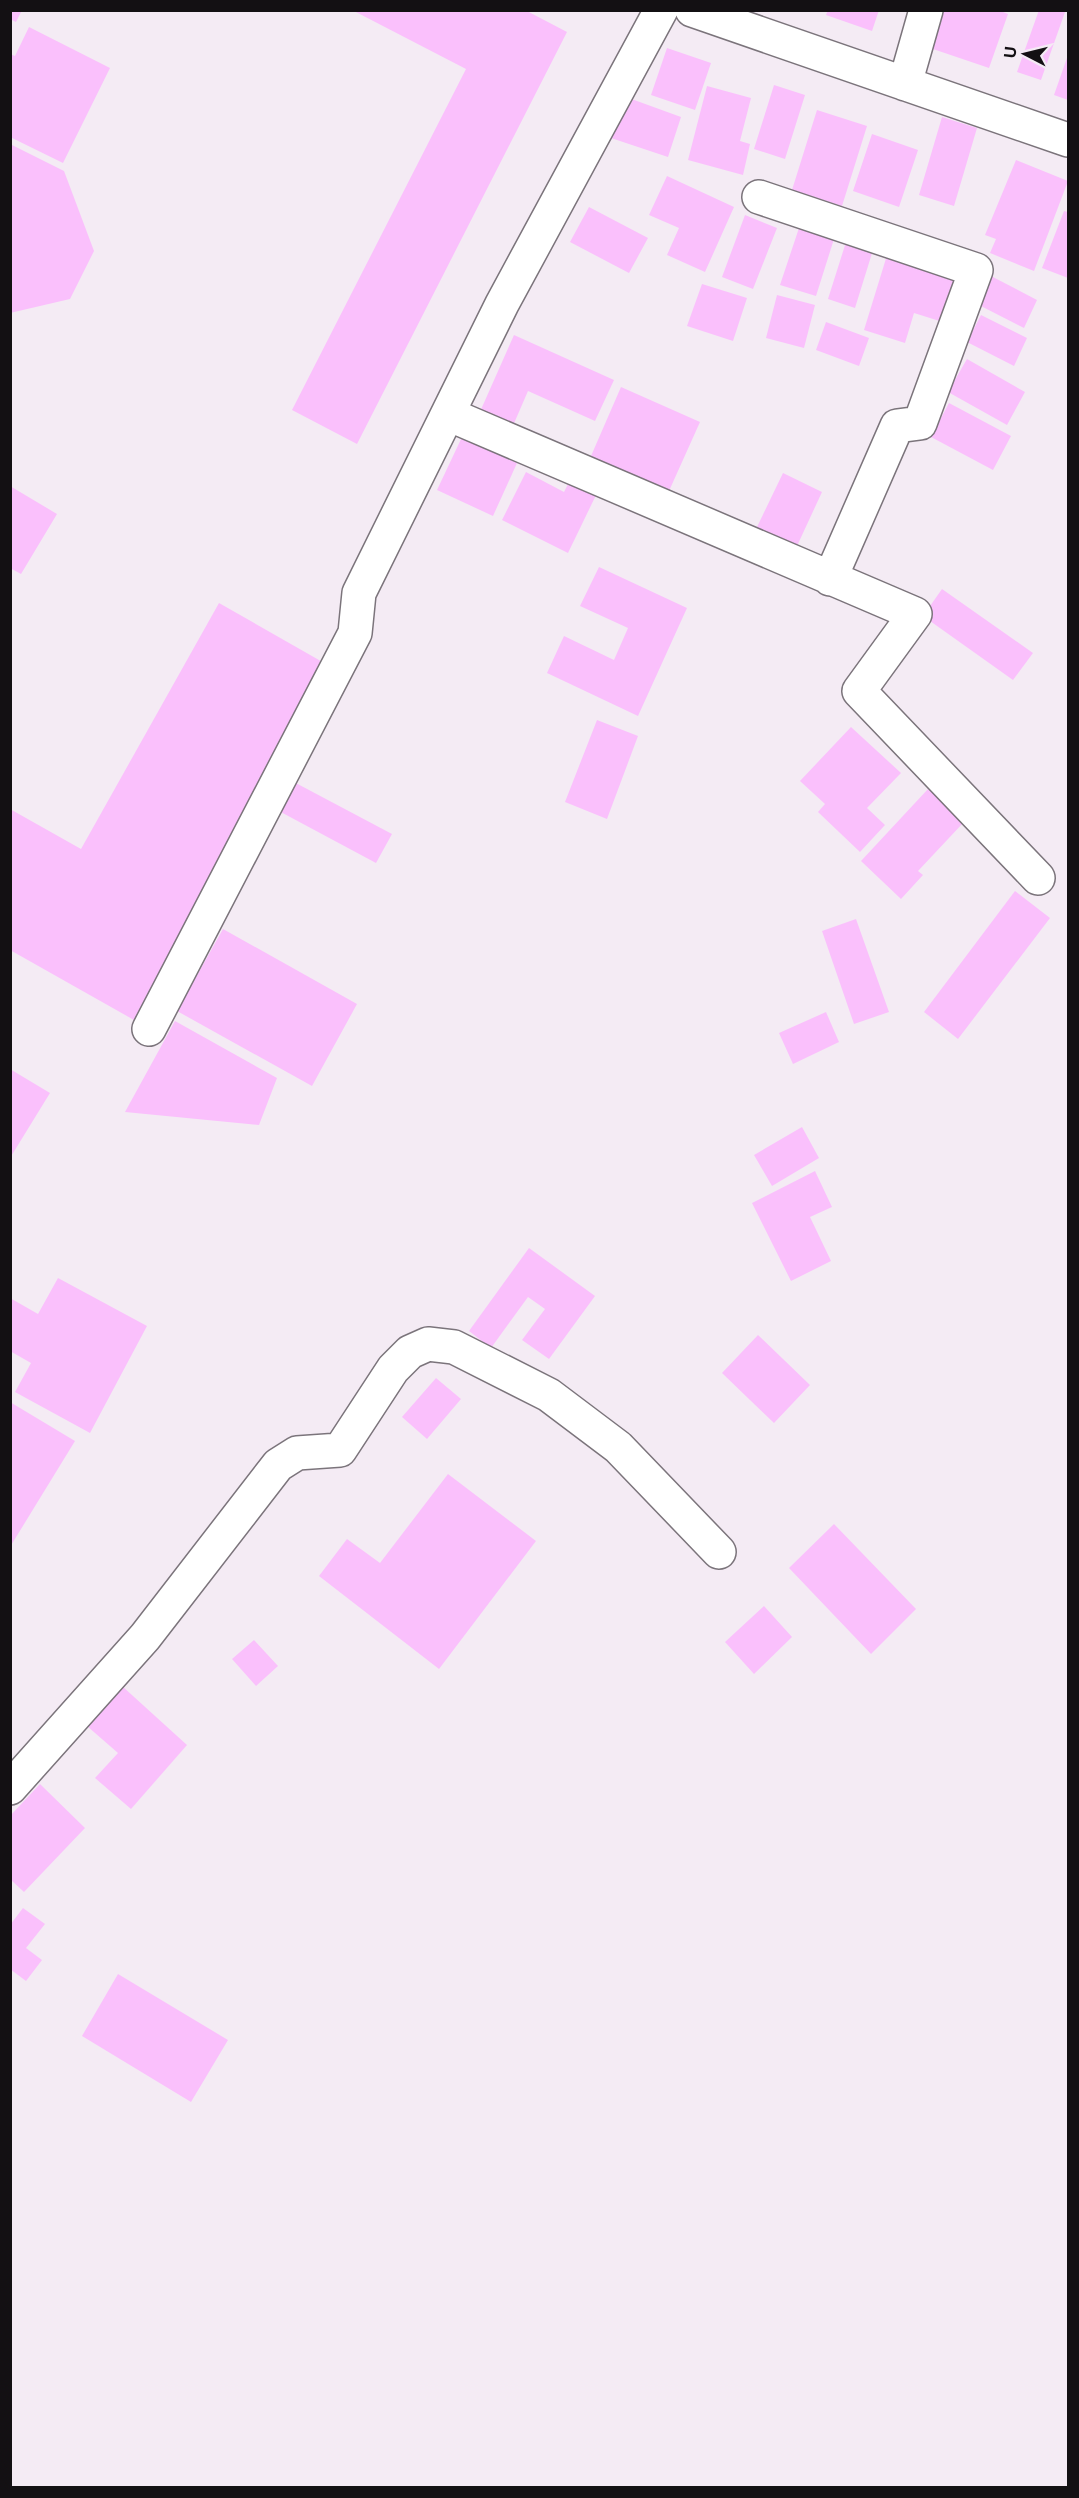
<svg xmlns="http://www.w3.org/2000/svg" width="1079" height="2498" font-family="Inter,sans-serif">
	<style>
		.building { fill: #fac0fc }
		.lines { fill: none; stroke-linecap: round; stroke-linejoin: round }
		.minor-casing { stroke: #7b747b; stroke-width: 36 }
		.minor { stroke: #fff; stroke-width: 33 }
	</style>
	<rect width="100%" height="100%" fill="#f4ebf4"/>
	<path class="building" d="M 10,10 L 22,10 L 16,22 L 10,19 Z
		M 352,10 L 525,10 L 567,32 L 357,444 L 292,410 L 466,69 Z
		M 828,10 L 879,10 L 872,31 L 826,15 Z
		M 943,10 L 998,10 L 1008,14 L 989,68 L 930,48 Z
		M 1039,10 L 1065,12 L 1041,80 L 1017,72 Z
		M 29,27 L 110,68 L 63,163 L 10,137 L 10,54 L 15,56 Z
		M 667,48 L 711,63 L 695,110 L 651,95 Z
		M 1068,55 L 1068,100 L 1054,95 Z
		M 774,85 L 805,95 L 785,159 L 754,149 Z
		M 707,86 L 751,98 L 740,141 L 750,144 L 743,175 L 688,160 Z
		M 626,97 L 681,117 L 668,157 L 611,138 Z
		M 817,110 L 867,126 L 842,206 L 792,190 Z
		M 942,117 L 977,128 L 954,206 L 919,195 Z
		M 872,134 L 918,150 L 899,207 L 853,191 Z
		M 10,144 L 64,171 L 94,251 L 70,299 L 10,313 Z
		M 1016,160 L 1068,181 L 1034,271 L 990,253 L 996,239 L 985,235 Z
		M 667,176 L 734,207 L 705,272 L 667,255 L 679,228 L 649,215 Z
		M 589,207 L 648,238 L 629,273 L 570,242 Z
		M 1064,211 L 1068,212 L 1068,278 L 1042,268 Z
		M 745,215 L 777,228 L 753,289 L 722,277 Z
		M 799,228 L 834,239 L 816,296 L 780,285 Z
		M 846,242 L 873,250 L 855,308 L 828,299 Z
		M 888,252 L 964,275 L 949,324 L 914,313 L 905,343 L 864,330 Z
		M 991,276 L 1037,300 L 1024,328 L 977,304 Z
		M 702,284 L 747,298 L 733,341 L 687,326 Z
		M 777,295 L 815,305 L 804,348 L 766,338 Z
		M 981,315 L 1027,338 L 1014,366 L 967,342 Z
		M 826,322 L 869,338 L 859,366 L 816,350 Z
		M 514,335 L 614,380 L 595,421 L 528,391 L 512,428 L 479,414 Z
		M 967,359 L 1025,392 L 1007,425 L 948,392 Z
		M 621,387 L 700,422 L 669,491 L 591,456 Z
		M 949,403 L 1011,436 L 993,470 L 931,437 Z
		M 462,437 L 517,463 L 493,516 L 437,490 Z
		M 526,472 L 564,492 L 571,478 L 598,491 L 568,553 L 502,520 Z
		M 783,473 L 822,492 L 797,546 L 757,527 Z
		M 10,486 L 57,514 L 21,574 L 10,568 Z
		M 599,567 L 687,608 L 638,716 L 547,673 L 564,636 L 614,660 L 628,628 L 580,606 Z
		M 942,589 L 1033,653 L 1013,680 L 923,616 Z
		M 219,603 L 333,668 L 134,1020 L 10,950 L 10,809 L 81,849 Z
		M 597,720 L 638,736 L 607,819 L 565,802 Z
		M 851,727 L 901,773 L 867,808 L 885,825 L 860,852 L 818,812 L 825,804 L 800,781 Z
		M 292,781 L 392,834 L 376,863 L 277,810 Z
		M 928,789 L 964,822 L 918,871 L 923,875 L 901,899 L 861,861 Z
		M 1015,891 L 1050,918 L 958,1039 L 924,1012 Z
		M 856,919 L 889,1012 L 854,1024 L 822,931 Z
		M 223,929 L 357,1004 L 312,1086 L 177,1011 Z
		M 826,1012 L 839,1042 L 793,1064 L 779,1033 Z
		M 175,1021 L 277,1078 L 259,1125 L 125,1112 Z
		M 10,1069 L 50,1093 L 10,1158 Z
		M 802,1127 L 819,1158 L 772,1186 L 754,1155 Z
		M 815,1171 L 832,1207 L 810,1217 L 831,1261 L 791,1281 L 752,1203 Z
		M 529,1248 L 595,1296 L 549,1359 L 522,1340 L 545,1309 L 528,1297 L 491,1348 L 469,1331 Z
		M 58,1278 L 147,1326 L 90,1433 L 15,1392 L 31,1363 L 10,1351 L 10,1298 L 38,1314 Z
		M 758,1335 L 810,1385 L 774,1423 L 722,1373 Z
		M 436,1378 L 461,1399 L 427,1439 L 402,1417 Z
		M 10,1402 L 75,1441 L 10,1547 Z
		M 448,1474 L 536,1541 L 439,1669 L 319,1576 L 347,1539 L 380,1563 Z
		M 834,1524 L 916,1609 L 871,1654 L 789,1568 Z
		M 764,1606 L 792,1637 L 754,1674 L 725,1642 Z
		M 254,1640 L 278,1666 L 256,1686 L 232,1659 Z
		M 122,1686 L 187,1745 L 131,1809 L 95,1778 L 118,1753 L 87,1726 Z
		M 40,1784 L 85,1828 L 24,1892 L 10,1879 L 10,1816 Z
		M 23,1908 L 45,1924 L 26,1948 L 42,1960 L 26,1981 L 10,1969 L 10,1925 Z
		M 118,1974 L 228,2040 L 191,2102 L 82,2036 Z"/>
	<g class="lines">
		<g class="minor-casing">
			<path id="minor" d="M 692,10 L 1068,140
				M 905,84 L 926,10
				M 759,197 L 976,270 L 920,423 L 897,426 L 830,579
				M 448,414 L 915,614 L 859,691 L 1038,878
				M 149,1029 L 355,633 L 359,593 L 502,304 L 661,10
				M 10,1788 L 145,1637 L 278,1465 L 297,1453 L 340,1450 L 393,1369 L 410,1352 L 428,1344 L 454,1347 L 549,1395 L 618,1447 L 719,1552"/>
		</g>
		<use href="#minor" class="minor"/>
	</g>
	<rect width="1079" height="2498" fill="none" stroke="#131013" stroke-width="24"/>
	<g transform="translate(1025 54) rotate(277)" stroke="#f4ebf4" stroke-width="4.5" paint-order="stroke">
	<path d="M0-4.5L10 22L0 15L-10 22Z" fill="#131013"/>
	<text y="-9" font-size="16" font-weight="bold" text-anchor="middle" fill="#131013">U</text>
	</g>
</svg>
